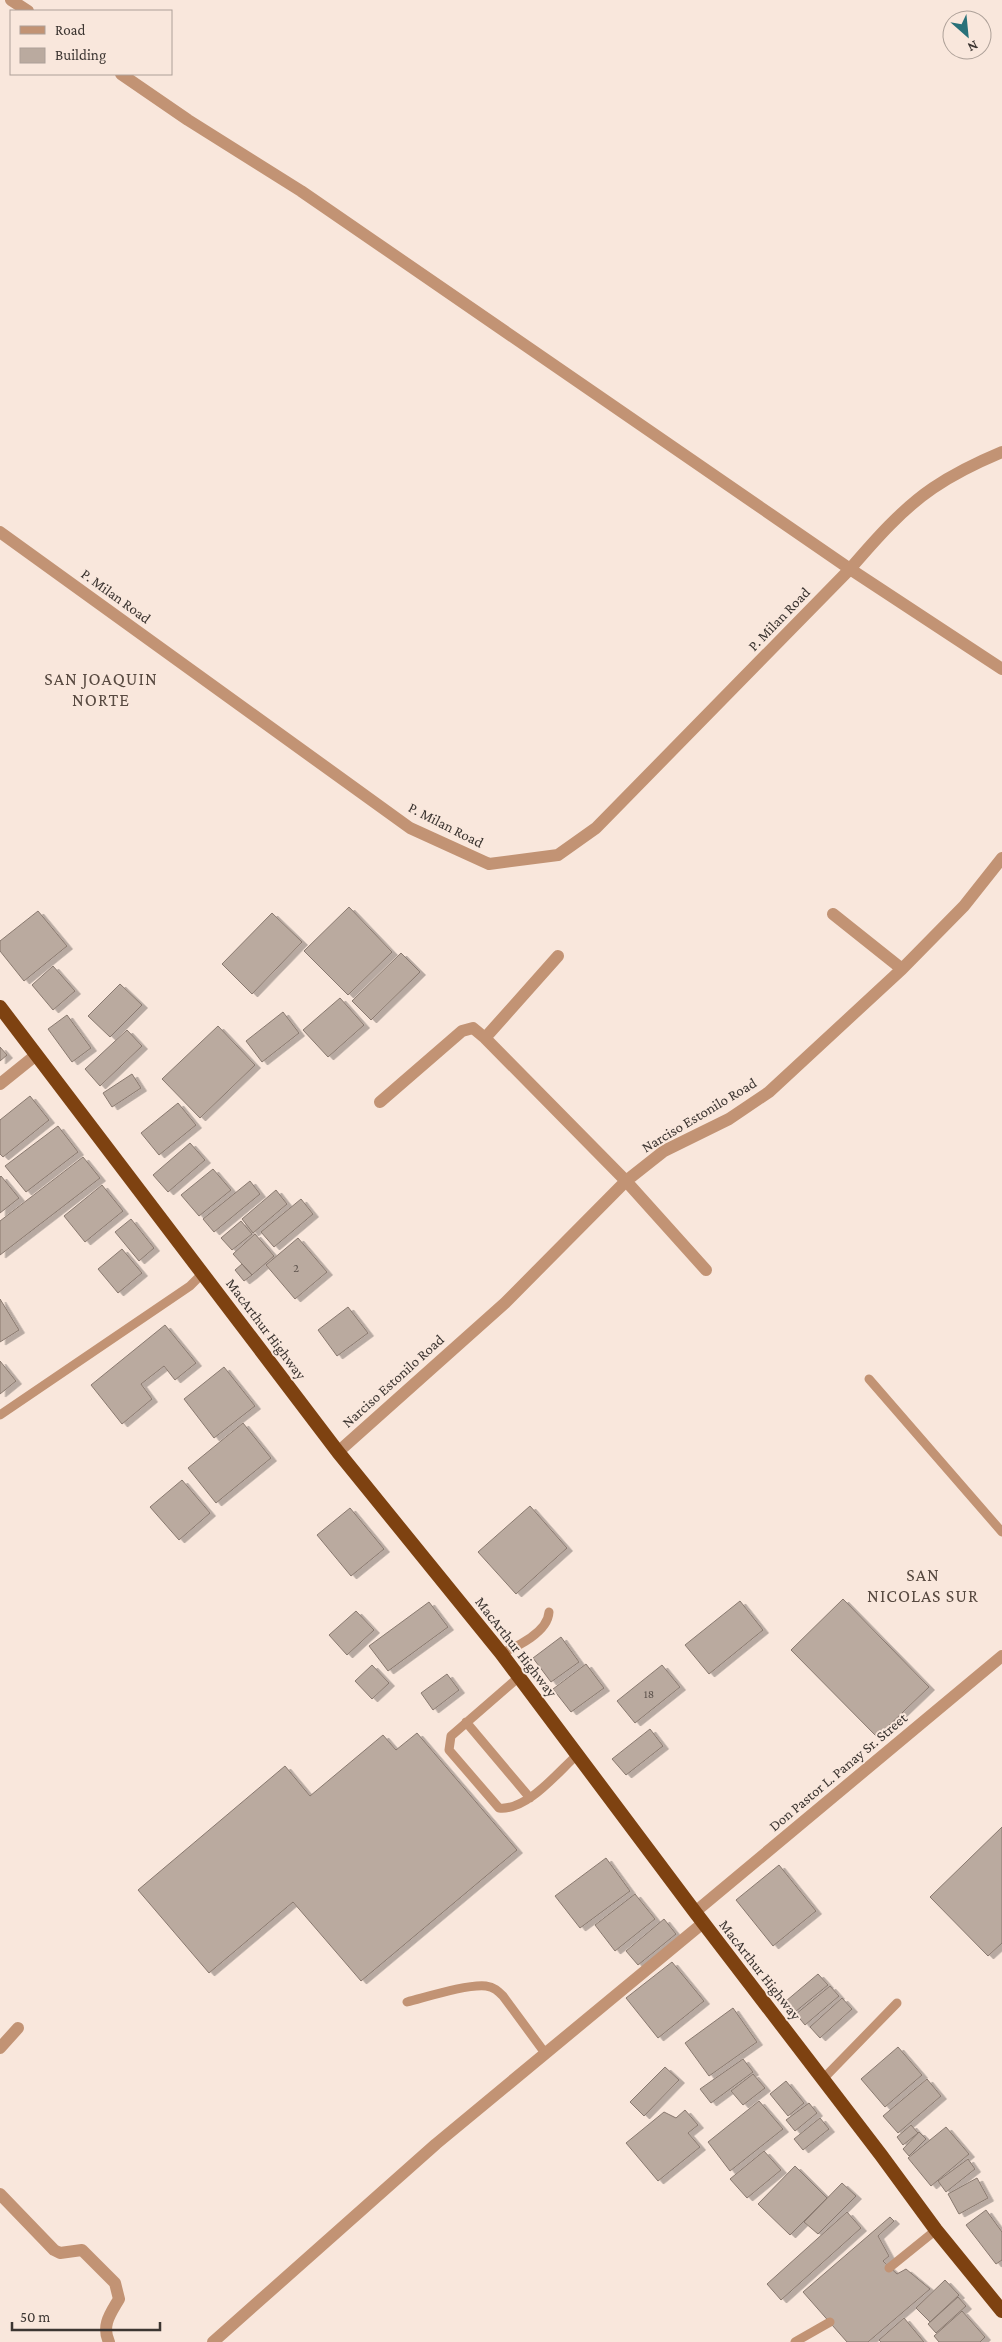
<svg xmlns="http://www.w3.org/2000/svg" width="1002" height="2342" font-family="'Crimson Pro',serif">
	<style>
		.building { fill: #baaa9f; stroke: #89796f; filter: url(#shadow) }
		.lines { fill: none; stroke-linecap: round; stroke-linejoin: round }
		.service { stroke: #c29374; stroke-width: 9 }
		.minor { stroke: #c29374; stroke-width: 12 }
		.tertiary { stroke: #c29374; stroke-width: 12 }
		.trunk { stroke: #7e4211; stroke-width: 14 }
		.labels { text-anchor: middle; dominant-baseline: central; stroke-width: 4; stroke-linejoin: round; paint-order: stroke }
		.number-label { font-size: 12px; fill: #5c524c }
		.street-label { font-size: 15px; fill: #3c3531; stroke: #f9e7dc }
		.quarter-label { font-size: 18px; letter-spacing: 1px; fill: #584a41; stroke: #f9e7dc }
	</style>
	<defs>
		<filter id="shadow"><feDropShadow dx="5.5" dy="3" stdDeviation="0" flood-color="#0004"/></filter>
	</defs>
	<rect width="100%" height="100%" fill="#f9e7dc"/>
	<path class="building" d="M 349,907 L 392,952 L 348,995 L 304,951 Z
		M 38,911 L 67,946 L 24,981 L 0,951 L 0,941 Z
		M 272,913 L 302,942 L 252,994 L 222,964 Z
		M 401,953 L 420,972 L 371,1020 L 352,1001 Z
		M 53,966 L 75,991 L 53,1010 L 32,985 Z
		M 120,984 L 142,1005 L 110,1037 L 88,1016 Z
		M 340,998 L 364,1025 L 328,1057 L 303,1030 Z
		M 283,1012 L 299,1033 L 262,1062 L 246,1041 Z
		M 67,1015 L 91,1048 L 72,1062 L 48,1029 Z
		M 218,1026 L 255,1065 L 200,1118 L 162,1079 Z
		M 127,1030 L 142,1046 L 100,1086 L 85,1069 Z
		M 0,1047 L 7,1055 L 0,1061 Z
		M 132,1074 L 141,1088 L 112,1107 L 103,1093 Z
		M 30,1096 L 49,1120 L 3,1157 L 0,1154 L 0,1120 Z
		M 178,1103 L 196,1125 L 159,1155 L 141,1133 Z
		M 58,1126 L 78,1152 L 26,1192 L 5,1166 Z
		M 190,1143 L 205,1160 L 168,1192 L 153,1175 Z
		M 83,1157 L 100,1178 L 0,1255 L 0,1221 Z
		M 213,1169 L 231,1190 L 199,1216 L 181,1195 Z
		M 1,1176 L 19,1198 L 0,1213 L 0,1177 Z
		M 250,1181 L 260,1194 L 214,1232 L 203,1219 Z
		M 102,1185 L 123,1211 L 85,1242 L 64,1216 Z
		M 276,1190 L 287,1204 L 253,1233 L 242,1219 Z
		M 301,1199 L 313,1214 L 274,1247 L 261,1232 Z
		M 131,1219 L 154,1248 L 139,1261 L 115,1232 Z
		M 241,1221 L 252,1234 L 232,1250 L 221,1238 Z
		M 255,1234 L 274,1256 L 252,1275 L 233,1254 Z
		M 298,1238 L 327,1272 L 295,1299 L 266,1265 Z
		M 122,1249 L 142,1273 L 118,1293 L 98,1269 Z
		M 242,1264 L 252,1275 L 244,1281 L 235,1270 Z
		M 0,1299 L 19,1330 L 0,1342 Z
		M 348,1307 L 368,1333 L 337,1356 L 318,1330 Z
		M 165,1325 L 196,1363 L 175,1380 L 164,1366 L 141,1384 L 152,1399 L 122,1424 L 91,1385 Z
		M 0,1361 L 16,1381 L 0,1394 Z
		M 224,1367 L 255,1406 L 214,1438 L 184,1399 Z
		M 243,1423 L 271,1458 L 216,1503 L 188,1468 Z
		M 182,1480 L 210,1513 L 179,1540 L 150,1507 Z
		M 530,1506 L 567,1548 L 516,1594 L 478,1552 Z
		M 350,1508 L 384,1549 L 351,1576 L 317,1535 Z
		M 843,1599 L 929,1687 L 877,1737 L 791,1650 Z
		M 740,1601 L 763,1630 L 709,1674 L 685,1645 Z
		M 429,1602 L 448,1627 L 388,1671 L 369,1646 Z
		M 356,1611 L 374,1630 L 347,1655 L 329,1635 Z
		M 561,1637 L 579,1662 L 551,1682 L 533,1658 Z
		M 586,1664 L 604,1688 L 571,1712 L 553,1689 Z
		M 372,1665 L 389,1683 L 372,1699 L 355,1681 Z
		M 662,1665 L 680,1687 L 635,1723 L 617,1701 Z
		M 447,1674 L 459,1690 L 433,1710 L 421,1693 Z
		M 650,1729 L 663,1746 L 626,1775 L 612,1759 Z
		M 417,1733 L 517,1850 L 361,1981 L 293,1902 L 209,1973 L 138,1890 L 285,1766 L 310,1796 L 383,1735 L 396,1750 Z
		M 1002,1827 L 1002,1943 L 988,1956 L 930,1897 Z
		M 606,1858 L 630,1891 L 580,1928 L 555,1896 Z
		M 779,1865 L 816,1911 L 773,1946 L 736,1900 Z
		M 635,1894 L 655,1919 L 615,1951 L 595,1925 Z
		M 664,1919 L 676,1934 L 638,1965 L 626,1951 Z
		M 672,1962 L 704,2001 L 658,2038 L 626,1998 Z
		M 818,1974 L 828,1985 L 795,2012 L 786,2001 Z
		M 830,1986 L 839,1996 L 805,2025 L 796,2014 Z
		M 842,1998 L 852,2009 L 820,2038 L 810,2027 Z
		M 733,2008 L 757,2042 L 709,2076 L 685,2043 Z
		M 898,2047 L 922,2075 L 885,2107 L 861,2079 Z
		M 743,2059 L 753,2072 L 711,2103 L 700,2089 Z
		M 665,2067 L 679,2080 L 644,2116 L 630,2102 Z
		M 753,2074 L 765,2088 L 743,2105 L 731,2091 Z
		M 927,2079 L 941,2096 L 898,2133 L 883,2116 Z
		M 786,2081 L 804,2103 L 788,2116 L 770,2094 Z
		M 759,2101 L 783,2129 L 730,2171 L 708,2142 Z
		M 809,2103 L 817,2113 L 795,2131 L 786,2120 Z
		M 685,2110 L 698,2125 L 688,2133 L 700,2147 L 658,2181 L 626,2143 L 664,2112 L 676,2118 Z
		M 820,2118 L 829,2129 L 803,2150 L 794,2139 Z
		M 911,2125 L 918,2133 L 903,2145 L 897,2137 Z
		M 946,2127 L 969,2154 L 931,2186 L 908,2158 Z
		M 919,2132 L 926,2139 L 909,2156 L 903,2149 Z
		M 764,2151 L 781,2170 L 747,2198 L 730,2179 Z
		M 968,2159 L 975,2169 L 946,2192 L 938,2181 Z
		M 795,2166 L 827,2198 L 790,2235 L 758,2204 Z
		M 977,2178 L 988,2198 L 959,2214 L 948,2194 Z
		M 842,2183 L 856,2196 L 818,2234 L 804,2222 Z
		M 986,2210 L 1002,2232 L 1002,2260 L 996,2264 L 966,2225 Z
		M 847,2212 L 861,2228 L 781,2300 L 767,2284 Z
		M 890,2217 L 894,2221 L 878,2236 L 889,2256 L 883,2261 L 897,2274 L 906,2269 L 930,2289 L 868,2342 L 847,2342 L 803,2292 Z
		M 945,2280 L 959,2295 L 930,2322 L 916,2308 Z
		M 958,2297 L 966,2306 L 936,2333 L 928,2324 Z
		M 962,2311 L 985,2337 L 980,2342 L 939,2342 L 934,2336 Z
		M 904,2318 L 924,2342 L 881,2342 L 879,2340 Z"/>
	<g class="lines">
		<path class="service" d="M 869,1379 L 1002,1532
			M 0,1415 L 190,1286 L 203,1273
			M 501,1653 C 517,1647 548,1632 549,1612
			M 519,1677 L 451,1736 L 449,1750 L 499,1808 C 527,1811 557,1773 577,1755
			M 466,1722 L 530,1798
			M 407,2002 C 427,1997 467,1984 486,1986 C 494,1987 498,1991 503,1996 L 545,2053
			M 823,2079 L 897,2003
			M 889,2268 L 936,2230
			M 795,2342 L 830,2322"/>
		<path class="minor" d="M 11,0 L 28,11
			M 121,74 L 188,120 L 301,191 L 850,569 L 1002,669
			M 0,532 L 410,828 L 489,864 L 558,855 L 596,828 L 850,569 C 875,540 902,509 933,488 C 955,473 978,462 1002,452
			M 833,914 L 902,969
			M 558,956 L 485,1038 L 626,1181 L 706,1270
			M 0,1084 L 36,1055
			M 380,1102 L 462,1031 L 473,1028 L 485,1038
			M 338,1452 L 505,1303 L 626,1181 L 664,1151 L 729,1119 L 769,1092 L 902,969 L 964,906 L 1002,858
			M 695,1912 L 1002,1656
			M 0,2048 L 18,2028
			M 0,2194 L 54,2250 L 60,2253 L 82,2250 L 115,2283 L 119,2299 C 111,2313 101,2325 109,2342"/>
		<path class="tertiary" d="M 213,2342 L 436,2144 L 703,1923"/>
		<path class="trunk" d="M 0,1007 L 338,1452 L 501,1653 L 695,1912 L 881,2155 L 936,2230 L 1002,2311"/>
	</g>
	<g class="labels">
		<g class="number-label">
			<text x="296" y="1268">2</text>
			<text x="649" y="1694">18</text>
		</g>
		<g class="street-label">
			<text transform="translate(116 596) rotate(36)">P. Milan Road</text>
			<text transform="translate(779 619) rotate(-46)">P. Milan Road</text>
			<text transform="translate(446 825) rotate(27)">P. Milan Road</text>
			<text transform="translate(699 1115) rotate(-31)">Narciso Estonilo Road</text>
			<text transform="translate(266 1329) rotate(53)">MacArthur Highway</text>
			<text transform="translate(393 1381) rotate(-42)">Narciso Estonilo Road</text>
			<text transform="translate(516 1647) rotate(52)">MacArthur Highway</text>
			<text transform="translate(838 1772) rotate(-40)">Don Pastor L. Panay Sr. Street</text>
			<text transform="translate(760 1970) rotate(52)">MacArthur Highway</text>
		</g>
		<g class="quarter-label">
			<text x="101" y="679">SAN JOAQUIN<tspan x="101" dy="21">NORTE</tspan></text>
			<text x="923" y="1575">SAN<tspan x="923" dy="21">NICOLAS SUR</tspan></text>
		</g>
	</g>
	<rect x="10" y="10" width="162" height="65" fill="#f9e7dc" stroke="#ada098"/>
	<rect x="20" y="26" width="25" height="8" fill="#c29374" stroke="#ada098"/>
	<text x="55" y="35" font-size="15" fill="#3c3531">Road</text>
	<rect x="20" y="48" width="25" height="15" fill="#baaa9f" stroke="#ada098"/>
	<text x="55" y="60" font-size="15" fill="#3c3531">Building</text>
	<g transform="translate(967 35) rotate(153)"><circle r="24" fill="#f9e7dc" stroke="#ada098"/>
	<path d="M0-4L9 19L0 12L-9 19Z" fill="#287179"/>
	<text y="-8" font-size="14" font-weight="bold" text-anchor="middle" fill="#3c3531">N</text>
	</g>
	<path d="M12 2322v8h148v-8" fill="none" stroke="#3c3531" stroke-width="2.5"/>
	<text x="20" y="2322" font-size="15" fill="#3c3531" stroke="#f9e7dc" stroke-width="4" paint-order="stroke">50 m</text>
</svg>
